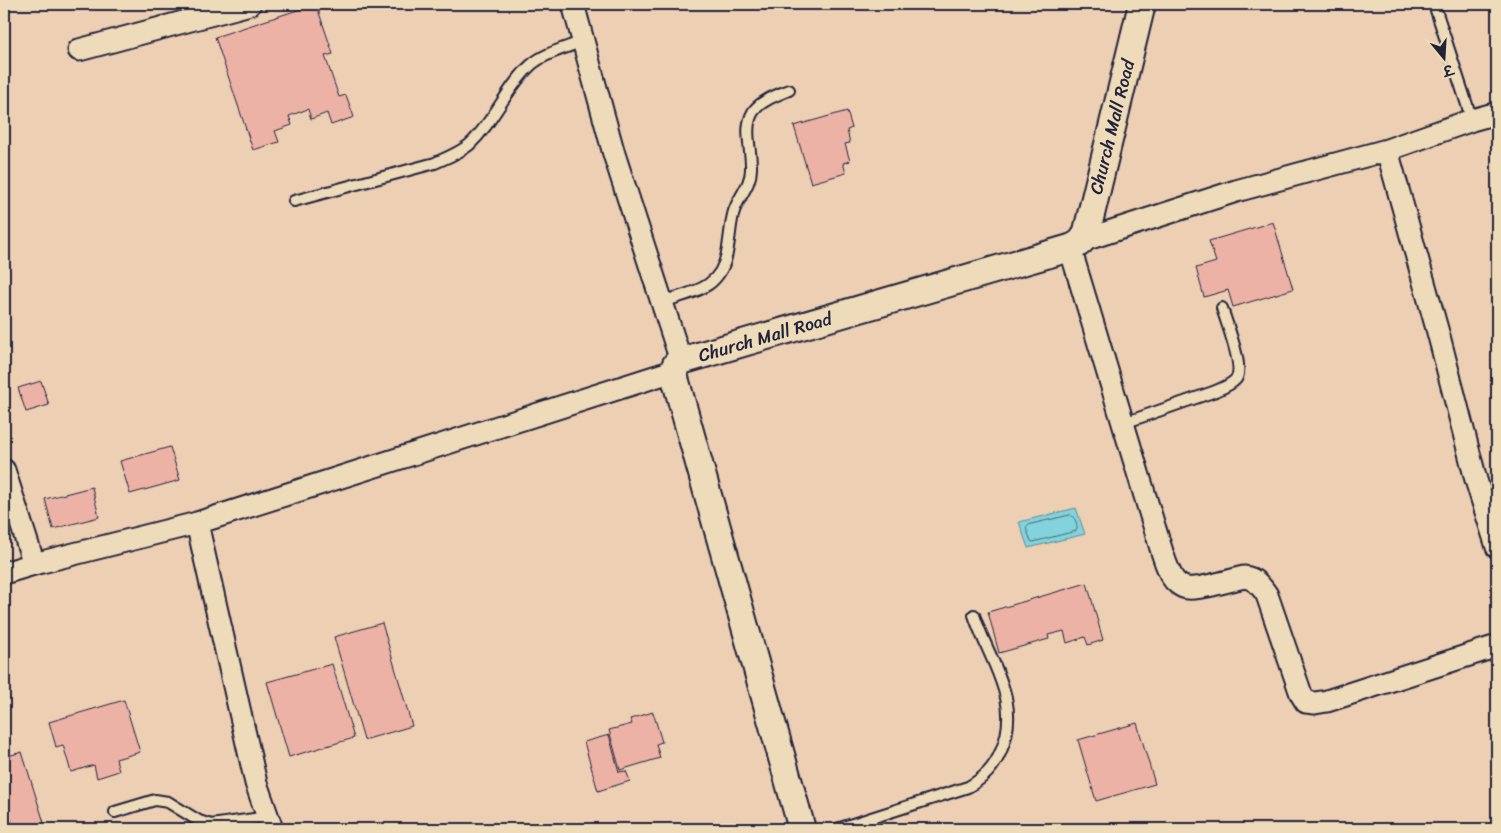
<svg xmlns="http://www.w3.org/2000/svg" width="1501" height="833" font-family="Sriracha,'Playpen Sans Deva',sans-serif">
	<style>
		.water { fill: #82d3db; stroke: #5c8c9b }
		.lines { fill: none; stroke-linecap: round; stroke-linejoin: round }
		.shore { stroke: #48697b; stroke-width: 1 }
		.building { fill: #ecb2a6; stroke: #22223b }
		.service-casing { stroke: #22223b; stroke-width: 14 }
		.minor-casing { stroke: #22223b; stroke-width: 25 }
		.tertiary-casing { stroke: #22223b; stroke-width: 30 }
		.service { stroke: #eedbb9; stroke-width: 10 }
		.minor { stroke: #eedbb9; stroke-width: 21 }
		.tertiary { stroke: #eedbb9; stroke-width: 26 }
		.labels { text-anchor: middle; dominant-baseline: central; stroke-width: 5; stroke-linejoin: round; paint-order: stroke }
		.street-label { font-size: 18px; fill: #22223b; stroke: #eedbb9 }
	</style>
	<rect width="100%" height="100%" fill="#edcfb3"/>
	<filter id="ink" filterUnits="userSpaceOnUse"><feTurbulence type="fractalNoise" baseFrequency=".02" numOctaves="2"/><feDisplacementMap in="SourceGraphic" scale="10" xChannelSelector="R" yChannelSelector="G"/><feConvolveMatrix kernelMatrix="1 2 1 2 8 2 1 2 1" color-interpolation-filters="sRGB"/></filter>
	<g filter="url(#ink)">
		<path class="water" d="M 1076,508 L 1085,534 L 1028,548 L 1019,522 Z"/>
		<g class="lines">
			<path class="shore" d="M 1071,515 C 1075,517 1079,527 1076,531 L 1033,542 L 1031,541 L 1026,528 L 1028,525 Z"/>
		</g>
		<path class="building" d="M 316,4 L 333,54 L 325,56 L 339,97 L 346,95 L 354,117 L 331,125 L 327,113 L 311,119 L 308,109 L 289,116 L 292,125 L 275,131 L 279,142 L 253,150 L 215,37 Z
			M 847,111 L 852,128 L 847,130 L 850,143 L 845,144 L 850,161 L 843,163 L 846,173 L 811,183 L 794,126 Z
			M 1273,222 L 1293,289 L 1233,307 L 1228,290 L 1204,297 L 1196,268 L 1216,262 L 1209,241 Z
			M 41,381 L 49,405 L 26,412 L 18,388 Z
			M 170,447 L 180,480 L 130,494 L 120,461 Z
			M 92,487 L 99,517 L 53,529 L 45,499 Z
			M 1087,583 L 1103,640 L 1088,645 L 1085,637 L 1067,643 L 1064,631 L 1048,635 L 1049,639 L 999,653 L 988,612 Z
			M 382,623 L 412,726 L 364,740 L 334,637 Z
			M 332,664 L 354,738 L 289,757 L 267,682 Z
			M 124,700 L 140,752 L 116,759 L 119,771 L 97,778 L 94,765 L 71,772 L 63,745 L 56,747 L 49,722 Z
			M 653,712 L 662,742 L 656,744 L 660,758 L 620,770 L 609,730 L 632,724 L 630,719 Z
			M 1137,723 L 1155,784 L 1096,801 L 1078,740 Z
			M 609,735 L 619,772 L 626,771 L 630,781 L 598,791 L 584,742 Z
			M 22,752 L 46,829 L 14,829 L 4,797 L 4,757 Z"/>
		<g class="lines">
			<g class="service-casing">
				<path id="service" d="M 1434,4 L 1472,120
					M 294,201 L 435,163 C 446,158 459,153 469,145 C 494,122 506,88 531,65 C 545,53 566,48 583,41
					M 662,302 C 692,292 720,290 727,253 C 730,239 730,224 734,211 C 739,196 751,185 751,169 C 752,150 743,129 753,112 C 760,101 777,95 789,90
					M 1124,423 L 1213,392 C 1220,389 1230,386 1236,379 C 1245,368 1226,322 1222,308
					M 115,812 L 155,800 L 168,802 L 199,821 L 211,825 L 267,817
					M 837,829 L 968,787 C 984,778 994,768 1001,751 C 1023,701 989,661 974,615"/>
			</g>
			<g class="minor-casing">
				<path id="minor" d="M 573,4 L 614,154 L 681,361
					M 79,50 L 250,4
					M 1387,150 L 1439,336 L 1476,480 L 1497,547
					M 1084,240 L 1236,191 L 1387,150 L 1472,120 L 1497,113
					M 1070,248 L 1155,529 C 1160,544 1164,563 1172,577 C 1175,582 1181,587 1187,588 C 1199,590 1231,580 1244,577 C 1255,578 1261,586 1267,595 L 1301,694 L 1306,702 L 1315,703 L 1327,701 L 1497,646
					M 4,470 L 34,564
					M 197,523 L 256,783 L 272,829
					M 4,573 L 34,564 L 197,523 L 673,371"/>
			</g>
			<g class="tertiary-casing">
				<path id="tertiary" d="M 802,829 L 673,371 L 676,364 L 681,361 L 1070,248 C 1080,244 1083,241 1087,231 L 1142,4"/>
			</g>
			<use href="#service" class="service"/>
			<use href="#minor" class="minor"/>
			<use href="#tertiary" class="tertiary"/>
		</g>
	</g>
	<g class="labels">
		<g class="street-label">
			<text transform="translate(1112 127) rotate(-76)">Church Mall Road</text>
			<text transform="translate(765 337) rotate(-16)">Church Mall Road</text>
		</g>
	</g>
	<rect width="1501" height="833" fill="none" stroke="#eedbb9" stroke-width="20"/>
	<rect x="10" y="10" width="1481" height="813" fill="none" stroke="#22223b" stroke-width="2" filter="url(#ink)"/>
	<g transform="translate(1444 58) rotate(162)" stroke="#eedbb9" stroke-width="4" paint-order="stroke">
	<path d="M0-4L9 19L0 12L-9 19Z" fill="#22223b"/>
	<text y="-8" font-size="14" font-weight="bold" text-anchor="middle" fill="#22223b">उ</text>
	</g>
</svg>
